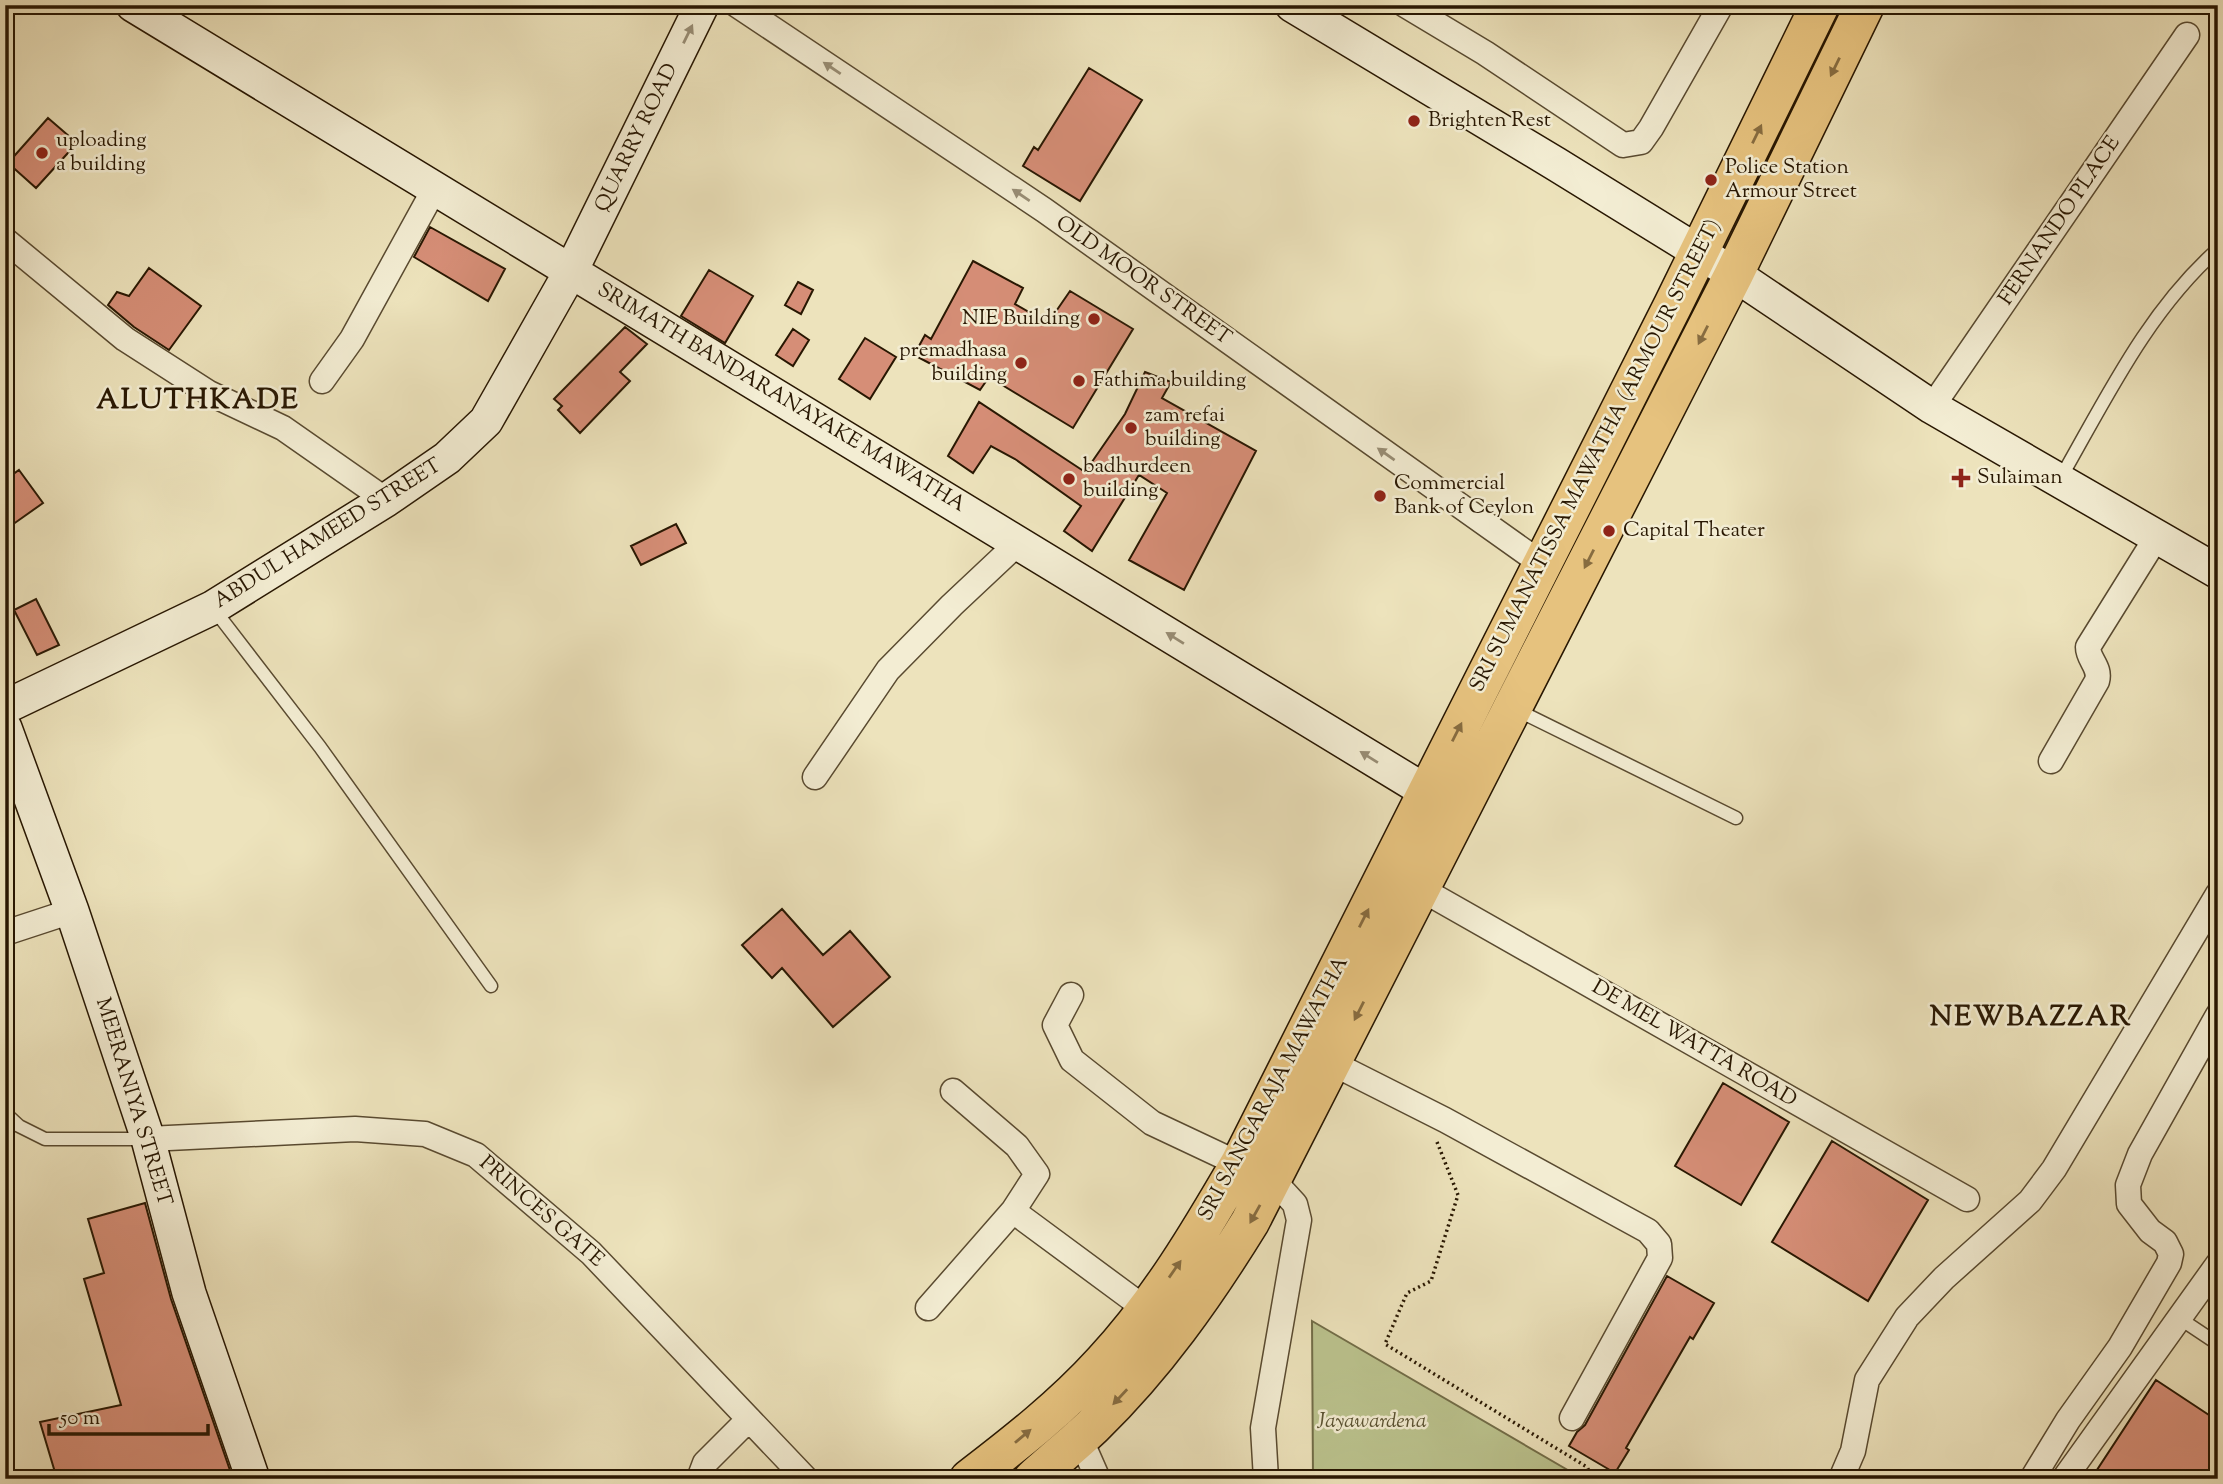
<svg xmlns="http://www.w3.org/2000/svg" width="2223" height="1484" font-family="'Sorts Mill Goudy',serif">
	<style>
		.green { fill: #bbc38e; stroke: #726d48; stroke-width: 2 }
		.building { fill: #d68e77; stroke: #281702; stroke-width: 2 }
		.lines { fill: none; stroke-linecap: round; stroke-linejoin: round }
		.lane-casing { stroke: #594a30; stroke-width: 15 }
		.street-casing { stroke: #594a30; stroke-width: 27 }
		.secondary-casing { stroke: #281702; stroke-width: 36 }
		.primary-casing { stroke: #281702; stroke-width: 41 }
		.path { stroke: #281702; stroke-width: 3.5; stroke-dasharray: 2 3.5; stroke-linecap: butt }
		.lane { stroke: #f3edd3; stroke-width: 12 }
		.street { stroke: #f3edd3; stroke-width: 24 }
		.secondary { stroke: #f3edd3; stroke-width: 33 }
		.primary { stroke: #e6c27e; stroke-width: 38 }
		.oneway { fill: #988d75 }
		.oneway2 { fill: #876c40 }
		.poi-dot { fill: #8f2418; stroke: #f3edd3; stroke-width: 2.5 }
		.labels { text-anchor: middle; dominant-baseline: central; stroke-width: 5; stroke-linejoin: round; paint-order: stroke }
		.poi-label { font-size: 21px; fill: #281702; stroke: #f3edd3; text-anchor: start }
		.street-label { font-size: 21px; fill: #281702; stroke: #f3edd3 }
		.park-label { font-size: 21px; font-style: italic; fill: #5b5333; stroke: #f3edd3 }
		.district-label { font-size: 28px; font-weight: bold; letter-spacing: 2px; fill: #281702; stroke: #f3edd3 }
	</style>
	<rect width="100%" height="100%" fill="#ede3bc"/>
	<filter id="stains"><feTurbulence type="fractalNoise" baseFrequency=".00286" numOctaves="4"/><feColorMatrix values="0 0 0 0 .2 0 0 0 0 .09 0 0 0 0 .02 0 0 0 .5 -.17"/></filter>
	<radialGradient id="worn" r=".72"><stop offset=".6" stop-color="#630" stop-opacity="0"/><stop offset="1" stop-color="#630" stop-opacity=".3"/></radialGradient>
	<path class="green" d="M 1312,1321 L 1578,1476 L 1578,1479 L 1313,1479 Z"/>
	<path class="building" d="M 1089,68 L 1142,100 L 1080,201 L 1023,166 L 1034,147 L 1038,150 Z
		M 48,118 L 77,143 L 36,188 L 8,163 Z
		M 430,227 L 505,269 L 488,301 L 414,257 Z
		M 973,261 L 1023,288 L 1015,304 L 1048,323 L 1070,291 L 1133,329 L 1073,428 L 989,377 L 980,390 L 914,355 L 925,335 L 931,339 Z
		M 149,268 L 201,306 L 169,350 L 134,327 L 108,305 L 117,292 L 129,296 Z
		M 709,270 L 753,296 L 725,343 L 681,316 Z
		M 798,282 L 813,290 L 801,314 L 785,305 Z
		M 625,327 L 647,344 L 620,372 L 630,381 L 580,433 L 558,410 L 562,406 L 554,399 Z
		M 793,329 L 809,340 L 793,366 L 776,355 Z
		M 865,338 L 896,357 L 870,399 L 839,379 Z
		M 1145,372 L 1171,382 L 1162,398 L 1256,451 L 1184,590 L 1129,560 L 1167,493 L 1139,475 L 1092,551 L 1064,531 L 1081,506 L 1015,459 L 991,446 L 973,473 L 948,456 L 979,402 L 1085,472 L 1125,414 Z
		M 19,470 L 43,503 L 12,525 L 5,516 L 5,480 Z
		M 676,524 L 686,543 L 641,565 L 631,546 Z
		M 36,599 L 59,645 L 37,655 L 14,610 Z
		M 782,909 L 823,955 L 850,931 L 890,977 L 833,1027 L 782,968 L 772,978 L 742,945 Z
		M 1723,1083 L 1789,1122 L 1741,1205 L 1675,1166 Z
		M 1832,1141 L 1928,1200 L 1868,1301 L 1772,1242 Z
		M 145,1203 L 171,1299 L 233,1479 L 57,1479 L 40,1422 L 121,1405 L 84,1279 L 104,1273 L 88,1219 Z
		M 1667,1276 L 1714,1303 L 1693,1339 L 1690,1337 L 1626,1448 L 1629,1450 L 1615,1473 L 1569,1446 L 1577,1432 L 1585,1425 Z
		M 2156,1380 L 2218,1421 L 2218,1479 L 2091,1479 Z"/>
	<g class="lines">
		<g class="lane-casing">
			<path id="lane" d="M 2060,479 C 2106,399 2147,312 2218,249
				M 213,608 L 320,747 L 491,986
				M 1517,710 L 1736,818
				M 5,1113 L 19,1126 L 45,1139 L 147,1139
				M 2179,1318 L 2218,1344"/>
		</g>
		<g class="street-casing">
			<path id="street" d="M 737,5 L 1044,210 L 1542,564
				M 1405,5 L 1485,53 L 1623,145 L 1641,142 L 1651,128 L 1721,5
				M 5,240 L 125,339 L 209,393 L 283,428 L 386,500
				M 322,381 L 352,339 L 435,188
				M 1932,407 L 2187,35
				M 2051,761 L 2097,681 C 2101,667 2088,660 2088,647 L 2156,538
				M 815,777 L 888,670 L 952,605 L 1019,542
				M 1421,889 L 1967,1199
				M 5,933 L 72,911
				M 1071,995 L 1055,1025 L 1072,1060 L 1152,1123 L 1273,1180 L 1295,1204 L 1299,1220 L 1263,1428 L 1266,1479
				M 1332,1063 L 1445,1120 L 1648,1231 L 1659,1244 L 1660,1258 L 1572,1418
				M 148,1139 L 355,1129 L 425,1134 L 476,1155 L 591,1253 L 806,1479
				M 1013,1211 L 1147,1310
				M 928,1308 L 1013,1211 L 1037,1174 L 1017,1146 L 953,1091
				M 1080,1438 L 1098,1479
				M 699,1479 L 705,1463 L 749,1419
				M 1841,1479 L 1853,1451 L 1867,1380 L 1907,1317 L 1944,1278 L 2030,1201 L 2054,1169 L 2218,894
				M 2032,1479 L 2068,1420 L 2120,1347 L 2169,1263 L 2171,1254 L 2165,1242 L 2150,1231 L 2129,1204 L 2128,1185 L 2140,1154 L 2218,1015
				M 2064,1479 L 2218,1264"/>
		</g>
		<g class="secondary-casing">
			<path id="secondary" d="M 133,5 L 1427,792
				M 1292,5 L 1556,164 L 1734,274 L 1932,407 L 2218,572
				M 5,707 L 212,608 L 386,500 L 447,458 L 486,421 L 571,271 L 702,5
				M 5,728 L 72,911 L 148,1139 L 189,1293 L 253,1479"/>
		</g>
		<g class="primary-casing">
			<path id="primary" d="M 969,1479 C 1016,1443 1063,1406 1103,1362 C 1158,1303 1200,1232 1240,1163 L 1673,305 L 1820,5
				M 1033,1479 C 1053,1461 1074,1444 1093,1426 C 1155,1366 1205,1295 1250,1222 L 1734,274 L 1865,5"/>
		</g>
		<path class="path" d="M 1437,1142 L 1458,1195 L 1431,1281 L 1407,1293 L 1385,1344 L 1587,1467 L 1591,1475 L 1578,1476"/>
		<use href="#lane" class="lane"/>
		<use href="#street" class="street"/>
		<use href="#secondary" class="secondary"/>
		<use href="#primary" class="primary"/>
	</g>
	<defs><path id="oneway-solid" d="M-6-.8H1V-3.2L6.5 0L1 3.2V.8H-6Z" transform="scale(1.75)"/></defs>
	<g class="oneway">
		<use href="#oneway-solid" transform="translate(688 34) rotate(-64)"/>
		<use href="#oneway-solid" transform="translate(832 68) rotate(-146)"/>
		<use href="#oneway-solid" transform="translate(1021 195) rotate(-146)"/>
		<use href="#oneway-solid" transform="translate(1386 454) rotate(-145)"/>
		<use href="#oneway-solid" transform="translate(1175 638) rotate(-148)"/>
		<use href="#oneway-solid" transform="translate(1369 757) rotate(-148)"/>
	</g>
	<g class="oneway2">
		<use href="#oneway-solid" transform="translate(1835 67) rotate(116)"/>
		<use href="#oneway-solid" transform="translate(1757 134) rotate(-64)"/>
		<use href="#oneway-solid" transform="translate(1703 335) rotate(117)"/>
		<use href="#oneway-solid" transform="translate(1589 559) rotate(117)"/>
		<use href="#oneway-solid" transform="translate(1457 732) rotate(-63)"/>
		<use href="#oneway-solid" transform="translate(1364 918) rotate(-63)"/>
		<use href="#oneway-solid" transform="translate(1359 1011) rotate(117)"/>
		<use href="#oneway-solid" transform="translate(1255 1214) rotate(119)"/>
		<use href="#oneway-solid" transform="translate(1175 1269) rotate(-55)"/>
		<use href="#oneway-solid" transform="translate(1120 1397) rotate(133)"/>
		<use href="#oneway-solid" transform="translate(1023 1436) rotate(-40)"/>
	</g>
	<g class="poi-dot">
		<circle cx="1414" cy="121" r="7"/>
		<circle cx="42" cy="153" r="7"/>
		<circle cx="1711" cy="180" r="7"/>
		<circle cx="1094" cy="319" r="7"/>
		<circle cx="1021" cy="363" r="7"/>
		<circle cx="1079" cy="381" r="7"/>
		<circle cx="1131" cy="428" r="7"/>
		<path d="M1957.5 467.5h7v7h7v7h-7v7h-7v-7h-7v-7h7z"/>
		<circle cx="1069" cy="479" r="7"/>
		<circle cx="1380" cy="496" r="7"/>
		<circle cx="1609" cy="531" r="7"/>
	</g>
	<g class="labels">
		<g class="poi-label">
			<text x="1428" y="121">Brighten Rest</text>
			<text x="56" y="141">uploading<tspan x="56" dy="24">a building</tspan></text>
			<text x="1725" y="168">Police Station<tspan x="1725" dy="24">Armour Street</tspan></text>
			<text x="1080" y="319" text-anchor="end">NIE Building</text>
			<text x="1007" y="351" text-anchor="end">premadhasa<tspan x="1007" dy="24">building</tspan></text>
			<text x="1093" y="381">Fathima building</text>
			<text x="1145" y="416">zam refai<tspan x="1145" dy="24">building</tspan></text>
			<text x="1083" y="467">badhurdeen<tspan x="1083" dy="24">building</tspan></text>
			<text x="1977" y="478">Sulaiman</text>
			<text x="1394" y="484">Commercial<tspan x="1394" dy="24">Bank of Ceylon</tspan></text>
			<text x="1623" y="531">Capital Theater</text>
		</g>
		<g class="street-label">
			<text transform="translate(637 138) rotate(-64)">QUARRY ROAD</text>
			<text transform="translate(2060 221) rotate(-56)">FERNANDO PLACE</text>
			<text transform="translate(1143 281) rotate(35)">OLD MOOR STREET</text>
			<text transform="translate(781 398) rotate(31)">SRIMATH BANDARANAYAKE MAWATHA</text>
			<text transform="translate(1596 456) rotate(-63)">SRI SUMANATISSA MAWATHA (ARMOUR STREET)</text>
			<text transform="translate(328 534) rotate(-32)">ABDUL HAMEED STREET</text>
			<text transform="translate(1694 1044) rotate(30)">DE MEL WATTA ROAD</text>
			<text transform="translate(1274 1089) rotate(-62)">SRI SANGARAJA MAWATHA</text>
			<text transform="translate(133 1102) rotate(73)">MEERANIYA STREET</text>
			<text transform="translate(541 1212) rotate(41)">PRINCES GATE</text>
		</g>
		<g class="park-label">
			<text x="1372" y="1422">Jayawardena</text>
		</g>
		<g class="district-label">
			<text x="198" y="401">ALUTHKADE</text>
			<text x="2031" y="1018">NEWBAZZAR</text>
		</g>
	</g>
	<rect width="2223" height="1484" fill="none" stroke="#ede3bc" stroke-width="28"/>
	<rect x="7" y="7" width="2209" height="1470" fill="none" stroke="#281702" stroke-width="3.5"/>
	<rect x="14" y="14" width="2195" height="1456" fill="none" stroke="#281702" stroke-width="2"/>
	<path d="M49 1424v10h159v-10" fill="none" stroke="#281702" stroke-width="3.5"/>
	<text x="60" y="1424" font-size="21" fill="#281702" stroke="#f3edd3" stroke-width="5" paint-order="stroke">50 m</text>
	<rect width="100%" height="100%" filter="url(#stains)"/>
	<rect width="100%" height="100%" fill="url(#worn)"/>
</svg>
